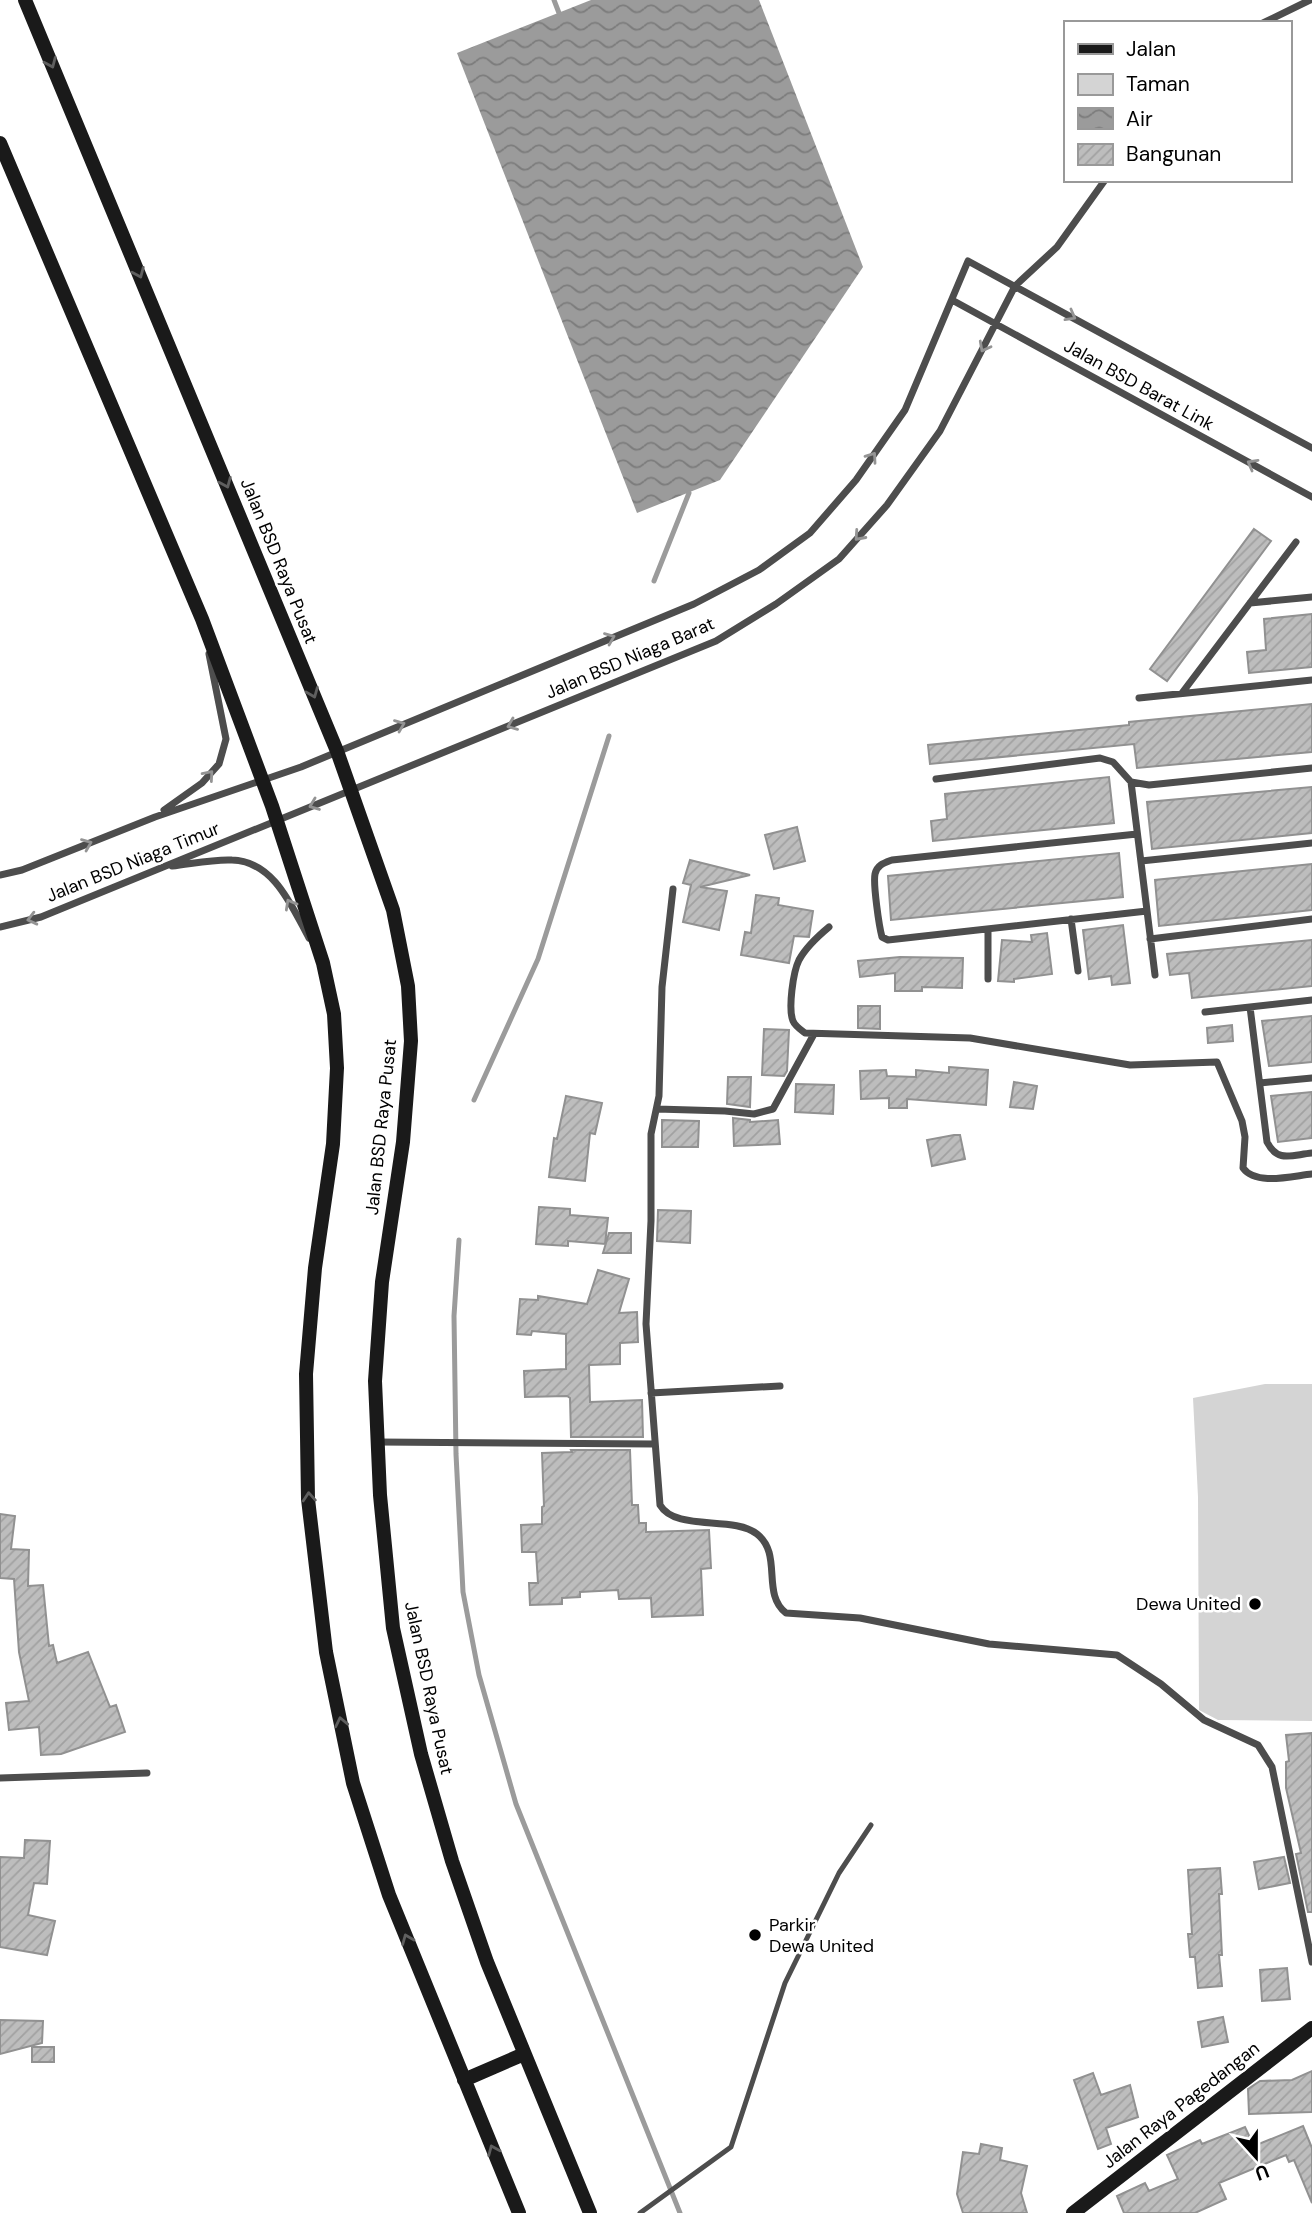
<svg xmlns="http://www.w3.org/2000/svg" width="1312" height="2213" font-family="'DM Sans',sans-serif">
	<style>
		.park { fill: #d4d4d4 }
		.water { fill: url(#water-waves) }
		.lines { fill: none; stroke-linecap: round; stroke-linejoin: round }
		.stream { stroke: #9b9b9b; stroke-width: 5 }
		.building { fill: url(#building-hatch); stroke: #919191; stroke-width: 2 }
		.lane { stroke: #4d4d4d; stroke-width: 5 }
		.street { stroke: #4d4d4d; stroke-width: 7 }
		.secondary { stroke: #1a1a1a; stroke-width: 14 }
		.oneway { stroke: #5f5f5f }
		.oneway2 { stroke: #949494 }
		.poi-dot { fill: #000; stroke: #fff; stroke-width: 2.5 }
		.labels { text-anchor: middle; dominant-baseline: central; stroke-width: 5; stroke-linejoin: round; paint-order: stroke }
		.street-label { font-size: 18px; fill: #000; stroke: #fff }
		.poi-label { font-size: 18px; fill: #000; stroke: #fff; text-anchor: end }
	</style>
	<defs>
		<pattern id="water-waves" width="16" height="10" patternUnits="userSpaceOnUse" patternTransform="scale(1.75)"><rect width="16" height="10" fill="#9b9b9b"/><path d="M0 5q4-4 8 0t8 0" fill="none" stroke="#7c7c7c"/></pattern>
		<pattern id="building-hatch" width="6" height="6" patternUnits="userSpaceOnUse" patternTransform="scale(1.75)"><rect width="6" height="6" fill="#bdbdbd"/><path d="M-1 1l2-2M0 6l6-6M5 7l2-2" fill="none" stroke="#a1a1a1"/></pattern>
	</defs>
	<rect width="100%" height="100%" fill="#fff"/>
	<path class="park" d="M 1265,1384 L 1312,1384 L 1312,1721 L 1218,1720 L 1199,1710 L 1198,1497 L 1193,1398 Z"/>
	<path class="water" d="M 591,0 L 759,0 L 863,267 L 720,480 L 637,513 L 457,53 Z"/>
	<g class="lines">
		<path class="stream" d="M 554,0 L 559,13
			M 654,581 L 689,493
			M 474,1100 L 538,959 L 609,736
			M 459,1240 L 454,1316 L 456,1454 L 463,1592 L 479,1675 L 516,1804 L 680,2213"/>
	</g>
	<path class="building" d="M 1254,529 L 1271,541 L 1167,681 L 1150,669 Z
		M 1312,614 L 1312,667 L 1249,673 L 1247,652 L 1266,650 L 1264,619 Z
		M 1312,704 L 1312,752 L 1137,768 L 1134,744 L 930,764 L 928,745 L 1129,725 L 1129,722 Z
		M 1109,777 L 1114,823 L 933,841 L 931,821 L 947,819 L 945,794 Z
		M 1312,787 L 1312,833 L 1152,849 L 1147,802 Z
		M 797,827 L 805,861 L 774,869 L 765,835 Z
		M 1119,853 L 1123,897 L 891,920 L 888,876 Z
		M 690,860 L 750,875 L 700,887 L 727,891 L 719,930 L 683,922 L 691,885 L 683,883 Z
		M 1312,864 L 1312,910 L 1159,926 L 1155,880 Z
		M 756,895 L 779,898 L 778,905 L 813,911 L 809,937 L 794,936 L 789,963 L 741,955 L 745,932 L 751,933 Z
		M 1123,925 L 1130,983 L 1112,985 L 1111,976 L 1089,979 L 1083,930 Z
		M 1047,933 L 1052,974 L 1014,979 L 1014,982 L 998,981 L 1002,940 L 1032,942 L 1031,935 Z
		M 1312,940 L 1312,986 L 1192,998 L 1189,973 L 1170,975 L 1167,954 Z
		M 900,957 L 963,958 L 962,988 L 922,987 L 922,991 L 895,991 L 895,973 L 860,977 L 858,961 Z
		M 858,1006 L 880,1006 L 880,1029 L 858,1028 Z
		M 1312,1016 L 1312,1062 L 1269,1066 L 1262,1021 Z
		M 1232,1025 L 1233,1041 L 1208,1043 L 1207,1028 Z
		M 764,1029 L 789,1030 L 787,1071 L 784,1076 L 762,1075 Z
		M 949,1067 L 988,1070 L 986,1105 L 907,1099 L 907,1108 L 889,1108 L 889,1098 L 861,1099 L 860,1071 L 886,1070 L 887,1076 L 916,1077 L 916,1070 L 949,1073 Z
		M 728,1077 L 751,1077 L 750,1107 L 727,1104 Z
		M 1014,1082 L 1037,1086 L 1033,1109 L 1010,1107 Z
		M 796,1084 L 834,1085 L 833,1114 L 795,1112 Z
		M 1312,1092 L 1312,1138 L 1278,1142 L 1271,1096 Z
		M 566,1096 L 602,1103 L 595,1134 L 590,1133 L 585,1181 L 549,1177 L 554,1138 L 557,1139 Z
		M 733,1118 L 750,1120 L 750,1122 L 778,1120 L 780,1144 L 734,1146 Z
		M 662,1120 L 699,1121 L 698,1147 L 662,1147 Z
		M 954,1135 L 960,1135 L 965,1159 L 932,1166 L 927,1140 Z
		M 539,1207 L 570,1209 L 570,1215 L 608,1218 L 605,1244 L 568,1241 L 568,1246 L 536,1244 Z
		M 658,1210 L 691,1211 L 690,1243 L 657,1241 Z
		M 609,1233 L 631,1233 L 631,1253 L 603,1253 Z
		M 598,1270 L 629,1279 L 619,1313 L 637,1312 L 638,1342 L 620,1343 L 620,1364 L 589,1365 L 590,1402 L 642,1400 L 643,1437 L 571,1437 L 570,1398 L 567,1396 L 525,1397 L 524,1371 L 566,1369 L 566,1334 L 532,1331 L 531,1335 L 517,1334 L 520,1299 L 538,1300 L 538,1296 L 587,1304 Z
		M 571,1450 L 630,1450 L 632,1505 L 638,1505 L 639,1523 L 646,1523 L 646,1532 L 709,1530 L 711,1568 L 701,1569 L 703,1615 L 652,1617 L 651,1598 L 619,1599 L 618,1590 L 580,1592 L 580,1597 L 562,1598 L 562,1604 L 530,1605 L 529,1583 L 538,1583 L 536,1552 L 522,1552 L 521,1525 L 542,1524 L 542,1507 L 544,1506 L 542,1453 L 572,1452 Z
		M 0,1514 L 15,1516 L 11,1549 L 29,1550 L 28,1586 L 43,1585 L 49,1646 L 53,1645 L 57,1663 L 88,1652 L 110,1707 L 116,1705 L 125,1732 L 61,1754 L 41,1755 L 39,1727 L 9,1730 L 6,1703 L 29,1701 L 19,1652 L 14,1579 L 0,1578 Z
		M 1312,1733 L 1312,1912 L 1308,1912 L 1296,1854 L 1301,1853 L 1286,1788 L 1286,1762 L 1289,1761 L 1286,1735 Z
		M 25,1840 L 50,1841 L 47,1884 L 34,1883 L 28,1915 L 55,1921 L 47,1955 L 0,1947 L 0,1857 L 24,1858 Z
		M 1284,1857 L 1290,1883 L 1259,1889 L 1254,1862 Z
		M 1220,1868 L 1222,1894 L 1219,1894 L 1222,1955 L 1219,1955 L 1222,1986 L 1198,1988 L 1195,1957 L 1190,1957 L 1188,1934 L 1192,1934 L 1188,1870 Z
		M 1287,1968 L 1290,1999 L 1262,2001 L 1260,1970 Z
		M 1223,2017 L 1228,2042 L 1202,2047 L 1198,2022 Z
		M 0,2020 L 43,2021 L 42,2043 L 0,2054 Z
		M 32,2047 L 54,2047 L 54,2062 L 32,2062 Z
		M 1312,2071 L 1312,2112 L 1249,2114 L 1248,2089 L 1260,2081 L 1292,2080 Z
		M 1093,2073 L 1101,2095 L 1130,2085 L 1138,2117 L 1106,2128 L 1111,2144 L 1098,2149 L 1074,2080 Z
		M 1303,2126 L 1312,2148 L 1312,2203 L 1294,2160 L 1289,2162 L 1286,2155 L 1219,2183 L 1226,2199 L 1195,2213 L 1124,2213 L 1117,2196 L 1145,2183 L 1149,2191 L 1178,2179 L 1167,2155 L 1200,2140 L 1202,2144 L 1245,2127 L 1254,2146 Z
		M 981,2144 L 1002,2148 L 1000,2160 L 1027,2166 L 1021,2193 L 1027,2213 L 963,2213 L 957,2194 L 963,2152 L 979,2154 Z"/>
	<g class="lines">
		<path class="lane" d="M 640,2213 L 731,2147 L 785,1983 L 839,1873 L 871,1825"/>
		<path class="street" d="M 1263,23 L 1310,0
			M 952,300 L 1312,497
			M 1250,603 L 1312,597
			M 1182,693 L 1296,542
			M 1139,698 L 1312,680
			M 936,779 L 1100,758 L 1113,762 L 1131,782 L 1149,785 L 1312,768
			M 1131,782 L 1155,975
			M 164,810 L 202,783 L 219,764 L 226,739 L 209,654
			M 1137,834 L 892,860 C 884,863 877,865 875,874 C 873,884 879,926 882,937 L 888,940 L 1147,911
			M 1141,861 L 1312,843
			M 172,866 C 191,864 213,859 232,860 C 274,861 292,907 309,938
			M 0,875 L 22,870 L 155,817 L 301,767 L 694,604 L 759,570 L 810,533 L 856,480 L 905,410 L 968,261 L 1312,448
			M 673,889 L 662,987 L 659,1096 L 651,1134 L 651,1221 L 646,1324 L 660,1505 C 676,1532 733,1515 757,1534 C 783,1554 761,1594 786,1613 L 860,1618 L 989,1644 L 1117,1655 L 1161,1684 L 1204,1720 L 1258,1745 L 1272,1767 L 1312,1962
			M 1071,919 L 1078,971
			M 0,927 L 41,917 L 716,641 L 776,604 L 839,559 L 887,505 L 940,431 L 1015,286 L 1057,247 L 1105,180
			M 829,927 C 817,937 806,947 799,960 C 793,972 788,1009 793,1021 C 795,1026 801,1030 805,1033 L 970,1038 L 1130,1065 L 1217,1062 L 1242,1121 L 1245,1137 L 1243,1168 C 1256,1186 1292,1176 1312,1174
			M 1150,939 L 1312,919
			M 988,979 L 988,929
			M 1250,1007 L 1267,1142 C 1278,1163 1291,1155 1312,1153
			M 1205,1012 L 1312,1000
			M 1260,1083 L 1312,1078
			M 657,1109 L 725,1111 L 754,1114 L 773,1109 L 814,1034
			M 651,1393 L 780,1386
			M 378,1442 L 654,1444
			M 0,1778 L 147,1773"/>
		<path class="secondary" d="M 25,0 L 337,751 L 393,910 L 408,986 L 411,1041 L 403,1142 L 382,1282 L 375,1381 L 380,1495 L 393,1628 L 421,1754 L 452,1861 L 487,1962 L 590,2213
			M 0,143 L 202,619 L 272,806 L 323,963 L 334,1014 L 337,1068 L 333,1144 L 315,1268 L 306,1374 L 308,1499 L 326,1652 L 353,1783 L 389,1895 L 519,2213
			M 464,2080 L 524,2054
			M 1073,2213 L 1312,2028"/>
	</g>
	<defs><path id="oneway-chevron" d="M-2-3.5L2.5 0L-2 3.5" fill="none" stroke-width="1.6" stroke-linecap="round" stroke-linejoin="round" transform="scale(1.75)"/></defs>
	<g class="oneway">
		<use href="#oneway-chevron" transform="translate(51 63) rotate(67)"/>
		<use href="#oneway-chevron" transform="translate(139 273) rotate(67)"/>
		<use href="#oneway-chevron" transform="translate(226 483) rotate(67)"/>
		<use href="#oneway-chevron" transform="translate(313 693) rotate(68)"/>
		<use href="#oneway-chevron" transform="translate(309 1497) rotate(-94)"/>
		<use href="#oneway-chevron" transform="translate(341 1722) rotate(-102)"/>
		<use href="#oneway-chevron" transform="translate(407 1939) rotate(-112)"/>
		<use href="#oneway-chevron" transform="translate(493 2150) rotate(-113)"/>
	</g>
	<g class="oneway2">
		<use href="#oneway-chevron" transform="translate(1071 316) rotate(29)"/>
		<use href="#oneway-chevron" transform="translate(984 347) rotate(118)"/>
		<use href="#oneway-chevron" transform="translate(872 457) rotate(-55)"/>
		<use href="#oneway-chevron" transform="translate(1252 464) rotate(-151)"/>
		<use href="#oneway-chevron" transform="translate(859 536) rotate(132)"/>
		<use href="#oneway-chevron" transform="translate(610 638) rotate(-22)"/>
		<use href="#oneway-chevron" transform="translate(400 725) rotate(-22)"/>
		<use href="#oneway-chevron" transform="translate(512 725) rotate(158)"/>
		<use href="#oneway-chevron" transform="translate(209 775) rotate(-49)"/>
		<use href="#oneway-chevron" transform="translate(314 805) rotate(159)"/>
		<use href="#oneway-chevron" transform="translate(87 844) rotate(-22)"/>
		<use href="#oneway-chevron" transform="translate(290 904) rotate(-119)"/>
		<use href="#oneway-chevron" transform="translate(32 919) rotate(166)"/>
	</g>
	<g class="poi-dot">
		<circle cx="1255" cy="1604" r="7"/>
		<circle cx="755" cy="1935" r="7"/>
	</g>
	<g class="labels">
		<g class="street-label">
			<text transform="translate(1139 385) rotate(29)">Jalan BSD Barat Link</text>
			<text transform="translate(279 561) rotate(68)">Jalan BSD Raya Pusat</text>
			<text transform="translate(630 658) rotate(-23)">Jalan BSD Niaga Barat</text>
			<text transform="translate(133 862) rotate(-22)">Jalan BSD Niaga Timur</text>
			<text transform="translate(381 1127) rotate(-84)">Jalan BSD Raya Pusat</text>
			<text transform="translate(429 1688) rotate(78)">Jalan BSD Raya Pusat</text>
			<text transform="translate(1181 2105) rotate(-38)">Jalan Raya Pagedangan</text>
		</g>
		<g class="poi-label">
			<text x="1241" y="1604">Dewa United</text>
			<text x="769" y="1925" text-anchor="start">Parkir<tspan x="769" dy="21">Dewa United</tspan></text>
		</g>
	</g>
	<rect x="1064" y="21" width="228" height="161" fill="#ffffff" stroke="#999999" stroke-width="2"/>
	<rect x="1078" y="44" width="35" height="10" fill="#1a1a1a" stroke="#999999" stroke-width="2"/>
	<text x="1126" y="56" font-size="21" fill="#000000">Jalan</text>
	<rect x="1078" y="74" width="35" height="21" fill="#d4d4d4" stroke="#999999" stroke-width="2"/>
	<text x="1126" y="91" font-size="21" fill="#000000">Taman</text>
	<rect x="1078" y="108" width="35" height="21" fill="url(#water-waves)" stroke="#999999" stroke-width="2"/>
	<text x="1126" y="126" font-size="21" fill="#000000">Air</text>
	<rect x="1078" y="144" width="35" height="21" fill="url(#building-hatch)" stroke="#999999" stroke-width="2"/>
	<text x="1126" y="161" font-size="21" fill="#000000">Bangunan</text>
	<g transform="translate(1256 2157) rotate(159)" stroke="#ffffff" stroke-width="5" paint-order="stroke">
	<path d="M0-5L12 26L0 18L-12 26Z" fill="#000000"/>
	<text y="-10" font-size="19" font-weight="bold" text-anchor="middle" fill="#000000">U</text>
	</g>
</svg>
